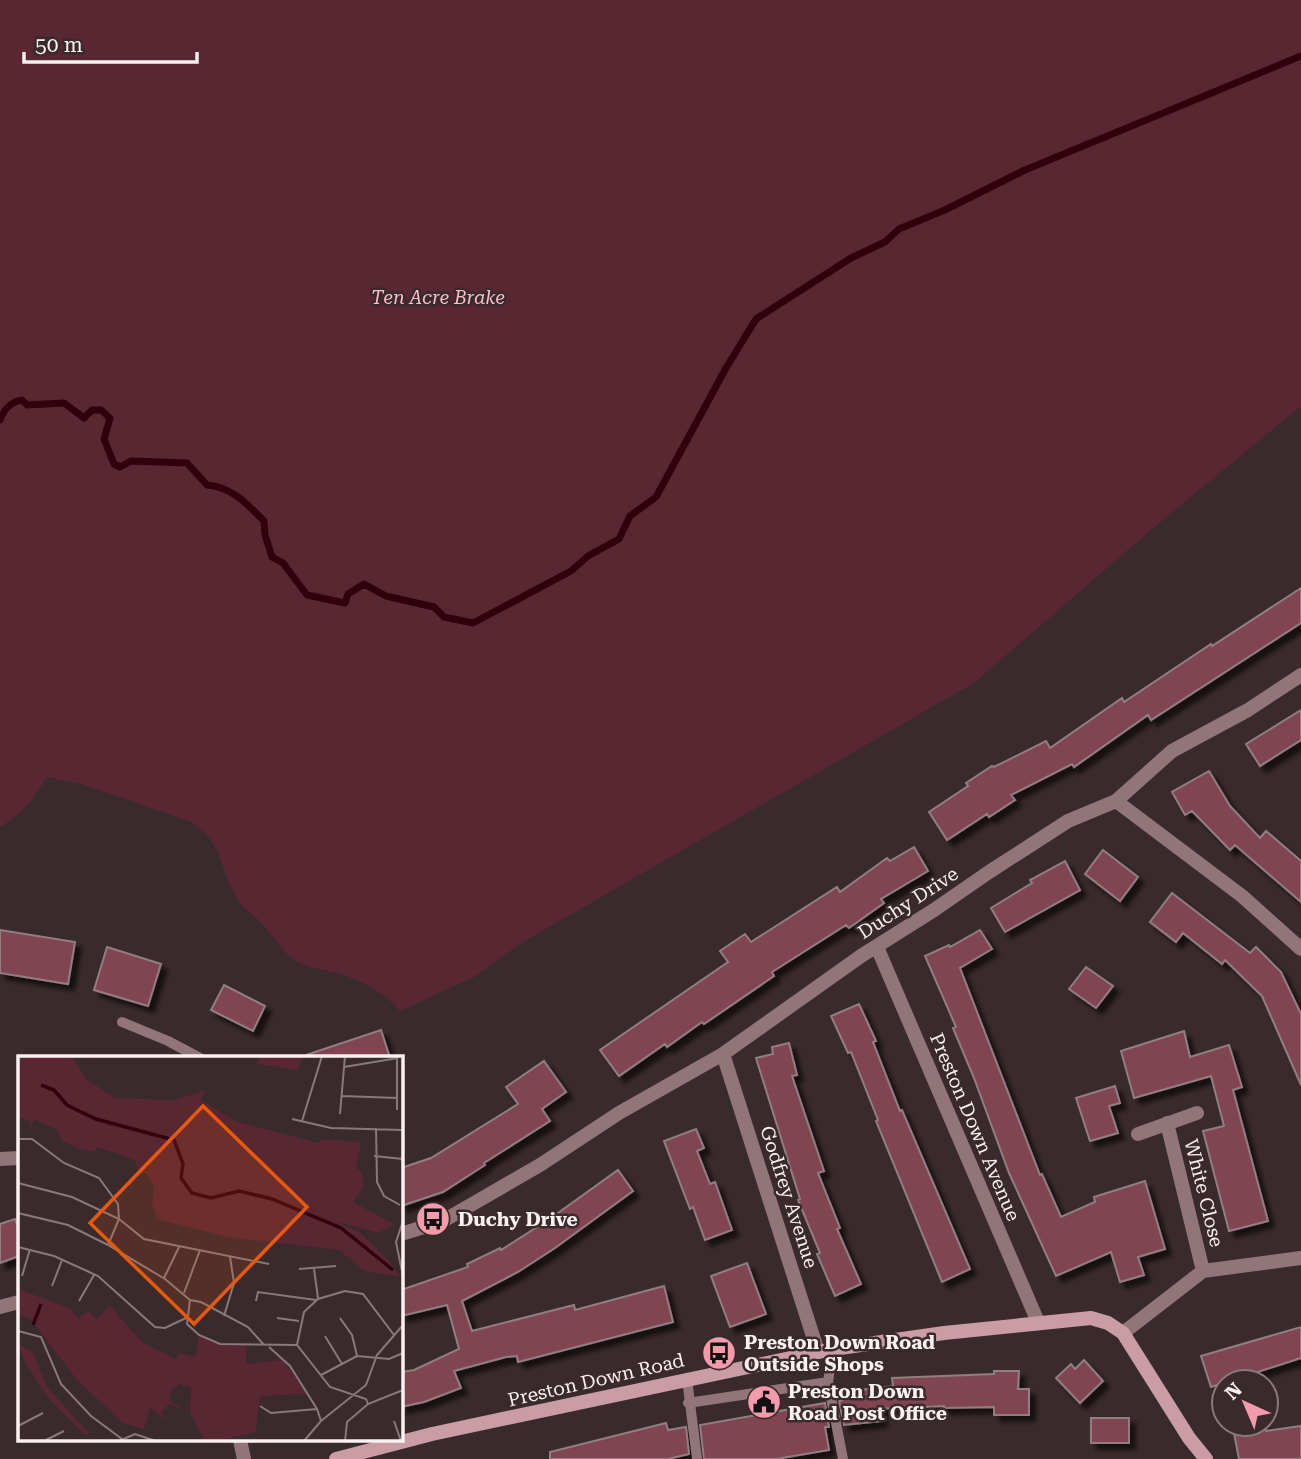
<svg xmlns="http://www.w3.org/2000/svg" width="1301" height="1459" font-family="'Roboto Serif',serif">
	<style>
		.green { fill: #582732 }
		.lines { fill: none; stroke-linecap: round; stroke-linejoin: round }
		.stream { stroke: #30000e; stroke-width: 7 }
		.building { fill: #804551; stroke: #907e81; stroke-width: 2; filter: url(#shadow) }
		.lane { stroke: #927579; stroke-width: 10 }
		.street { stroke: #927579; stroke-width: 14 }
		.secondary { stroke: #ca9ca3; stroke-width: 14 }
		.labels { text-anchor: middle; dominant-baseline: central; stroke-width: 5; stroke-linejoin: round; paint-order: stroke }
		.park-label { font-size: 19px; font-style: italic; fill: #f9bfc9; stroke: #392a2c }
		.street-label { font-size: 19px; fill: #fbf1f2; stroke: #392a2c }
		.poi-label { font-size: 19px; font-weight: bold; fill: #fbf1f2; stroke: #392a2c; text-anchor: start }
		.inset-river { fill: none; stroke: #30000e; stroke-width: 3.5 }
		.inset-road { fill: none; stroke: #877a7b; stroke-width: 2 }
		.view { fill: #e8590c; fill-opacity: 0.15; stroke: #e8590c; stroke-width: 3.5 }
		.inset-edge { fill: none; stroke: #fbf1f2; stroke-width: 3.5 }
	</style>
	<defs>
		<filter id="shadow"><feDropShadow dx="6" dy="6" stdDeviation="2" flood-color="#0009"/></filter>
	</defs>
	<rect width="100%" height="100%" fill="#392a2c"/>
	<path class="green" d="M 0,0 L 1301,0 L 1301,406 L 1151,530 L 974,683 L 523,942 L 474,977 L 400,1011 C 388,996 366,983 347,976 C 327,968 304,971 287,954 C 277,944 270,931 259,921 C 253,914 245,910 240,903 C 218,872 226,844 191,822 L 82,784 L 47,777 C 34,797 22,815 0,827 Z"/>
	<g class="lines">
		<path class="stream" d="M 0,420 C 4,409 10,402 22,400 L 27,405 L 64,403 L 84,418 L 92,410 L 101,410 L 110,418 L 104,439 L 114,464 L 120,467 L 131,461 L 187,463 L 207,485 C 232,487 247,504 264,521 L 265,535 L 272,557 L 283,563 L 307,595 L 345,603 L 348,594 L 364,584 L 386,596 L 434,607 L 444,617 L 473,623 L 571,571 L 588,556 L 619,539 L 630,516 L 656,497 L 726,368 L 756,319 L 851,258 L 885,242 L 899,229 L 945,210 L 1025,170 L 1301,56"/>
	</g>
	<path class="building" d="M 1301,588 L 1301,623 L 1151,720 L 1148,715 L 1074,767 L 1072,764 L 1011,795 L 1015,800 L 989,817 L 987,814 L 947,840 L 929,812 L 968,786 L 966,783 L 992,766 L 994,767 L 1046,741 L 1050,748 L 1122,698 L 1124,702 L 1211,644 L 1212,646 Z
		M 1301,710 L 1301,740 L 1260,766 L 1246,744 Z
		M 1209,771 L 1230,806 L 1260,838 L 1266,831 L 1301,861 L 1301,902 L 1235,845 L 1230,850 L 1192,811 L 1185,815 L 1172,792 Z
		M 914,847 L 928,871 L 881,899 L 884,903 L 849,928 L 846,925 L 772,972 L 774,976 L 704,1024 L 702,1022 L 667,1047 L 665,1044 L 619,1076 L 600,1050 L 728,962 L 720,951 L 745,934 L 751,942 L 837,887 L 840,892 L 887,858 L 890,861 Z
		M 1103,850 L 1138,877 L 1120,901 L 1085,874 Z
		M 1065,861 L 1080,890 L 1005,932 L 991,908 L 1032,883 L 1030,880 Z
		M 1172,893 L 1250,953 L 1256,947 L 1281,972 L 1301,1014 L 1301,1085 L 1262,996 L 1225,960 L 1222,964 L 1183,933 L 1176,942 L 1150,922 Z
		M 0,930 L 75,942 L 68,984 L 0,973 Z
		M 980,930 L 992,949 L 960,968 L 1040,1175 L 1042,1174 L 1061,1217 L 1095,1202 L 1094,1197 L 1145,1181 L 1165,1249 L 1138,1257 L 1144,1275 L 1120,1282 L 1111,1252 L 1056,1276 L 1009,1173 L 974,1078 L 953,1028 L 956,1027 L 925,956 L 949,945 L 950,947 Z
		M 107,947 L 161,964 L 148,1006 L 94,990 Z
		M 1086,967 L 1113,986 L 1096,1008 L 1069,989 Z
		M 224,985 L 265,1006 L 253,1031 L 211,1010 Z
		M 859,1004 L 876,1041 L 873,1042 L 900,1111 L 902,1110 L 970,1269 L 942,1282 L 876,1121 L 878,1120 L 851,1052 L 848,1053 L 831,1016 Z
		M 381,1030 L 390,1058 L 306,1058 L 306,1055 Z
		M 1184,1031 L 1190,1057 L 1229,1045 L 1242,1087 L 1233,1090 L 1268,1221 L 1229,1231 L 1203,1131 L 1224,1126 L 1211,1076 L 1134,1098 L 1121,1051 Z
		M 789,1043 L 797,1075 L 792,1076 L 824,1171 L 818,1173 L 840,1228 L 837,1229 L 861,1284 L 835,1296 L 817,1254 L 820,1253 L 798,1200 L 800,1199 L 756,1058 L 773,1054 L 772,1047 Z
		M 544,1061 L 566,1092 L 542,1109 L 550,1121 L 484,1163 L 485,1165 L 443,1192 L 401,1206 L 401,1168 L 431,1158 L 518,1104 L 506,1087 Z
		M 1115,1086 L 1120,1103 L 1109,1106 L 1118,1133 L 1090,1141 L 1076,1098 Z
		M 696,1129 L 704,1148 L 697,1151 L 710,1184 L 715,1182 L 732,1230 L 705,1240 L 693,1207 L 690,1209 L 664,1141 Z
		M 618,1170 L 633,1191 L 555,1248 L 518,1272 L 462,1301 L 472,1331 L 574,1305 L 575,1310 L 664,1286 L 673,1322 L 518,1362 L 517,1356 L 506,1357 L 454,1371 L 461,1388 L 424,1402 L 401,1407 L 401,1372 L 414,1370 L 459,1349 L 447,1305 L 401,1316 L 401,1290 L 468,1267 L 467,1264 L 500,1248 L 501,1250 L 551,1218 Z
		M 15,1219 L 19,1230 L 19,1256 L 0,1263 L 0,1224 Z
		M 747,1263 L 766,1314 L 730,1327 L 711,1276 Z
		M 1301,1327 L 1301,1358 L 1211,1387 L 1201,1356 Z
		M 1084,1360 L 1103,1381 L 1080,1403 L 1056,1378 L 1071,1364 L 1075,1369 Z
		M 994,1371 L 1019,1371 L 1018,1389 L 1029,1389 L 1029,1415 L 994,1415 L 994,1407 L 944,1408 L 944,1406 L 879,1409 L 881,1421 L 844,1425 L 839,1401 L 844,1400 L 844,1392 L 893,1386 L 892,1378 L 994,1374 Z
		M 825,1403 L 829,1427 L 825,1427 L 829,1450 L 776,1459 L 704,1459 L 700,1425 Z
		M 1091,1418 L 1129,1418 L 1129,1443 L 1091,1443 Z
		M 666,1423 L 668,1430 L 686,1427 L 689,1454 L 668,1459 L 550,1459 L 550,1452 Z
		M 1252,1424 L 1264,1424 L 1266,1431 L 1301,1426 L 1301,1459 L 1239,1459 L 1233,1428 Z"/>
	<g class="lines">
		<path class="lane" d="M 122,1022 L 168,1041 L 200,1058
			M 833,1349 L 828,1382 L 843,1459
			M 687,1379 L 697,1459
			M 688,1403 L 828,1382"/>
		<path class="street" d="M 1116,801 L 1242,896 L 1301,949
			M 877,947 L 1038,1322
			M 723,1054 L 818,1352
			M 1167,1123 L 1203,1271
			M 1138,1134 L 1197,1113
			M 0,1159 L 19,1158
			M 401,1234 L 443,1221 L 540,1165 L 619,1113 L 723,1054 L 861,956 L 934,910 L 989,872 L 1068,821 L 1116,801 L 1172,751 L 1248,710 L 1301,675
			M 0,1307 L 19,1302
			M 1123,1333 L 1203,1271 L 1301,1258
			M 240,1440 L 244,1459"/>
		<path class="secondary" d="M 336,1459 L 432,1434 L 833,1349 L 944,1333 L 1091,1318 L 1108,1323 L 1123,1333 L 1189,1438 L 1206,1459"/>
	</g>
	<defs>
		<g id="bus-disc" transform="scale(1.75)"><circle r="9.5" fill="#f39aab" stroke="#392a2c"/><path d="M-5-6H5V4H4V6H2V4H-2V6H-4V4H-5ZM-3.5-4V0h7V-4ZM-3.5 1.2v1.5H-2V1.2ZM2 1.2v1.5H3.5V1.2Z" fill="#111"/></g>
		<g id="civic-disc" transform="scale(1.75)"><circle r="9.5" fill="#f39aab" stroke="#392a2c"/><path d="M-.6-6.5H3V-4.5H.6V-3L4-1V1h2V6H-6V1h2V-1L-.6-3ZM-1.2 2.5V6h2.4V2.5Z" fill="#111"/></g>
	</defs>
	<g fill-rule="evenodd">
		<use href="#bus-disc" x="433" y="1219"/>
		<use href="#bus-disc" x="719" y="1353"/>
		<use href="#civic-disc" x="764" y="1402"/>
	</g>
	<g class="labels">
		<g class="park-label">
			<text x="438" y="297">Ten Acre Brake</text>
		</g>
		<g class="street-label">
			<text transform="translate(908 903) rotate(-33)">Duchy Drive</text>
			<text transform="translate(975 1127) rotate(67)">Preston Down Avenue</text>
			<text transform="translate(1204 1193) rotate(76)">White Close</text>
			<text transform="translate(789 1197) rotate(72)">Godfrey Avenue</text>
			<text transform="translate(596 1380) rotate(-13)">Preston Down Road</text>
		</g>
		<g class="poi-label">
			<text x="458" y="1219">Duchy Drive</text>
			<text x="744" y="1342">Preston Down Road<tspan x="744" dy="22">Outside Shops</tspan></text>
			<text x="788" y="1391">Preston Down<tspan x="788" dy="22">Road Post Office</tspan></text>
		</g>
	</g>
	<g transform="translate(18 1056)">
		<rect width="385" height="385" fill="#392a2c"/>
		<path d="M 0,0 L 54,0 L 68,23 L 97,42 L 158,44 L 187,34 L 183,44 L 217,65 L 300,87 L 304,83 L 343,86 L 338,112 L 344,116 L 345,132 L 335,146 L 376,168 L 361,177 L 316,165 L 341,176 L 368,201 L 382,221 L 347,215 L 321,194 L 210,181 L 139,163 L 134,149 L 136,131 L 128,117 L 121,117 L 117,104 L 79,91 L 77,96 L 59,92 L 44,84 L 38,73 L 16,64 L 10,78 L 13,66 L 0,61 ZM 241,0 L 286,0 L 279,14 L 239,8 ZM 0,233 L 52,252 L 63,265 L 62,261 L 71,255 L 78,263 L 92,250 L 124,286 L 158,303 L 161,297 L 178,301 L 181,279 L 196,286 L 228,288 L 228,308 L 265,304 L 290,338 L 242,340 L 238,376 L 199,385 L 187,385 L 172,357 L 173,332 L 162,328 L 153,335 L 151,344 L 170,356 L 152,348 L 143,356 L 148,364 L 132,352 L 126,373 L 105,367 L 59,324 L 11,261 L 0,260 ZM 0,287 L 16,298 L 28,330 L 71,377 L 67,379 L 32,344 L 8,309 Z" fill="#582732"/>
		<path class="inset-river" d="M 23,29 L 36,34 L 49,49 L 78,63 L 156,84 L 165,108 L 163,122 L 174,137 L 193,142 L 221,135 L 254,143 L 323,172 L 375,214M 15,269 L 23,248"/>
		<path class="inset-road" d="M 326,11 L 380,2M 324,40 L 380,42M 379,54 L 379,0M 322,58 L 327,0M 274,63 L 313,72 L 385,74M 284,65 L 304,0M 358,72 L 359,126 L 366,140 L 382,149M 0,83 L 14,83 L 46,107 L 81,122 L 100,148 L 101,163 L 126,183 L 251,208M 356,100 L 385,103M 0,127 L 54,141 L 101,163 L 90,189M 0,157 L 50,169 L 90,189 L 147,223 L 172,244 L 183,246 L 230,271 L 246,289M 385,165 L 378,186 L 385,220M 0,191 L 36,200 L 80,220 L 137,271 L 147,272 L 168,262M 281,213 L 318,210M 296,213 L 300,242M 4,220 L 12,193M 146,222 L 161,191M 34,230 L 44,204M 166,237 L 182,194M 172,244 L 169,268 L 181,279 L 202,288 L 279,289 L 312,331 L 348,343 L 350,348M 61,245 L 76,219M 238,245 L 240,236 L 298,244M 206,260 L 216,227 L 212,201M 259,262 L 281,265M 322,262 L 334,279 L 339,300M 0,275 L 23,281 L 43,328 L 73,360 L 104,383M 307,280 L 324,308M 279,289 L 286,256 L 300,243 L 327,235 L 345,238 L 376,279M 251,291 L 272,310 L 299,353 L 303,365 L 286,385M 303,319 L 339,300 L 371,303 L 385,297M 242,350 L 253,357 L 299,353M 303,365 L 348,329 L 359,299 L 385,269M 376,365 L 383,385M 0,370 L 25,357M 26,385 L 46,375M 101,385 L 117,378 L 138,385M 327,385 L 329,366 L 350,348 L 385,334"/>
		<path class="view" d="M 185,50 L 289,151 L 176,268 L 72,167 Z"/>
		<rect width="385" height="385" class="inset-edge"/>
	</g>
	<g transform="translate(1245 1403) rotate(316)"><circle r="33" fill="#392a2c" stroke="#877a7b" stroke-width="2"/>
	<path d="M0-5L12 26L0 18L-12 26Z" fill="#f39aab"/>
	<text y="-10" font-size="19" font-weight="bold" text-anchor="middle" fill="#fbf1f2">N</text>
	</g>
	<path d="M24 52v10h173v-10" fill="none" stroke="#fbf1f2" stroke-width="3.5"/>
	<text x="35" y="52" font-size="21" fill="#fbf1f2" stroke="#392a2c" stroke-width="5" paint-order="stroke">50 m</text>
</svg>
